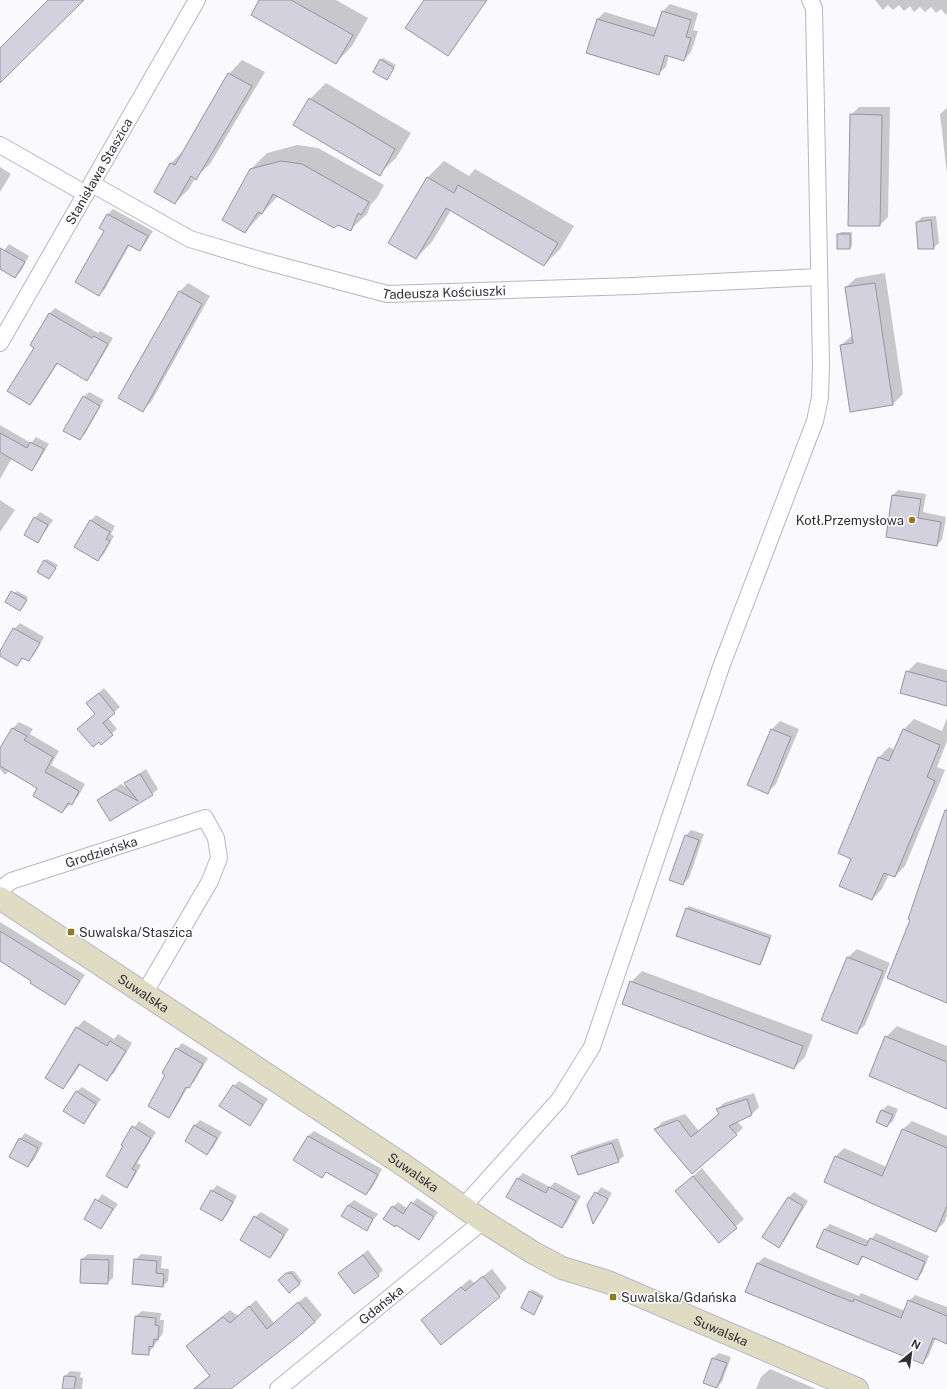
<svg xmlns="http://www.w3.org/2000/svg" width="947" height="1389" font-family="'Public Sans',sans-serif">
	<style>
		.shadow { fill: #0003 }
		.building { fill: #d3d1dd; stroke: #96949f }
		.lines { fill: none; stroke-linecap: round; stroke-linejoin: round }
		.street-casing { stroke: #b8b5c1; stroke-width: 18 }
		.secondary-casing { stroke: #b8b5c1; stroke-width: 24 }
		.street { stroke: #fff; stroke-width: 16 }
		.secondary { stroke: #e0dcc4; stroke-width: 22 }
		.poi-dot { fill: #8d7e24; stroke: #fff; stroke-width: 1.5 }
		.labels { text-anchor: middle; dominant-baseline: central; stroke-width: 3; stroke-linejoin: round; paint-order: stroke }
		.street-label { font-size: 13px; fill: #302f33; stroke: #fff }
		.poi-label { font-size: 13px; fill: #302f33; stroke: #fff; text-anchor: start }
	</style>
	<rect width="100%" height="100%" fill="#faf9fe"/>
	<path class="shadow" d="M 261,0 L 336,0 L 368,18 L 352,46 L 336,63 Z
		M 875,0 L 947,0 L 947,13 L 946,15 L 941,9 L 936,13 L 931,7 L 925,12 L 920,7 L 914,12 L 910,6 L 904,11 L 899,5 L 893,10 L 888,5 L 883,10 Z
		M 670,4 L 698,13 L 693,30 L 698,31 L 691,52 L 684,60 L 669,55 L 666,67 L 658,74 L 597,19 L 605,12 L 657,28 L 663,11 Z
		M 383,58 L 396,65 L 387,79 L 381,60 Z
		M 242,60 L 265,72 L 210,164 L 195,178 L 189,189 L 175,203 L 171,163 L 185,149 L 229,74 Z
		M 326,83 L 411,133 L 396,158 L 379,174 L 310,99 Z
		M 859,107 L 890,107 L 888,217 L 880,225 L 851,115 Z
		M 947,108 L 947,174 L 940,114 Z
		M 297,145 L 318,148 L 384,185 L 377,198 L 371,204 L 367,214 L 350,230 L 278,196 L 245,232 L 251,169 L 267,153 Z
		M 444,161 L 469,176 L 475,169 L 574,226 L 560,249 L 544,265 L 451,210 L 432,242 L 416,258 L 427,178 Z
		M 0,167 L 11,174 L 0,192 Z
		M 113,209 L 153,231 L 145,244 L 140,250 L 130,244 L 105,289 L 99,295 L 105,231 L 100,228 L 108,214 Z
		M 936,216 L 939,243 L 933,248 L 917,222 L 922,217 Z
		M 841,232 L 852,232 L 852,246 L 850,248 L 838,235 Z
		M 9,244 L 29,256 L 21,271 L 15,277 L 0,268 L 0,255 Z
		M 885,273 L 903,394 L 893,404 L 851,410 L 841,345 L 853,335 L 846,287 L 856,278 Z
		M 188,283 L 210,296 L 151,402 L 143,410 L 180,291 Z
		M 55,308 L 98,333 L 100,331 L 113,338 L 92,374 L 87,379 L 58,363 L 35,399 L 30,404 L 36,348 L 31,345 L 50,313 Z
		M 89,392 L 104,400 L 85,434 L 79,439 L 84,397 Z
		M 0,425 L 31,443 L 36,437 L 49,444 L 37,464 L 32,469 L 12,458 L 0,479 Z
		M 898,490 L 926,494 L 923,512 L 946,517 L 942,540 L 937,545 L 893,495 Z
		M 0,500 L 15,510 L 0,532 Z
		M 40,512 L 53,520 L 38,542 L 35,518 Z
		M 96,515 L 115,526 L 111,534 L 114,536 L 104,554 L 98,560 L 75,546 L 91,520 Z
		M 47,559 L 58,565 L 49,578 L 45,561 Z
		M 17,591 L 28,597 L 22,607 L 14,593 Z
		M 20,623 L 44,637 L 34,655 L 29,660 L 24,657 L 17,665 L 0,655 L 0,653 L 14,629 Z
		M 917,662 L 947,670 L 947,705 L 907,672 Z
		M 104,688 L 120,707 L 108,718 L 117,729 L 101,743 L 93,698 Z
		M 947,718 L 947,741 L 937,767 L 945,770 L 905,866 L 895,876 L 889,874 L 882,889 L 872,899 L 852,858 L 839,853 L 879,757 L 889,747 L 895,750 L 904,729 L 914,719 L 942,731 Z
		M 780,721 L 799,729 L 776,784 L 768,792 L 772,729 Z
		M 19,722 L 33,729 L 30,734 L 59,751 L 51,765 L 85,784 L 78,797 L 62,812 L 39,787 L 9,771 L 5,775 L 0,769 L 0,750 L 13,728 Z
		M 146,769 L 158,789 L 152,794 L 110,820 L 98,800 L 121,784 L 129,788 L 125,783 Z
		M 691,830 L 704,834 L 689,878 L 683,884 L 671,879 L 686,835 Z
		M 689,906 L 772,935 L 762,962 L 760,964 L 687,908 Z
		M 0,922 L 85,975 L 65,1004 L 0,960 Z
		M 857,949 L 890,963 L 865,1025 L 856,1033 L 823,1019 L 848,957 Z
		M 642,971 L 813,1035 L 805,1057 L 794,1068 L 631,982 Z
		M 84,1020 L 114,1039 L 118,1034 L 132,1043 L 114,1073 L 106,1080 L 81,1064 L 70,1080 L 63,1088 L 77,1028 Z
		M 897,1026 L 947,1046 L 947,1108 L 886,1037 Z
		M 182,1043 L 208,1058 L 194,1082 L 188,1087 L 174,1111 L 169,1116 L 166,1075 L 177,1049 Z
		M 239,1081 L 268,1099 L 250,1125 L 234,1086 Z
		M 82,1087 L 101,1099 L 84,1123 L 76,1092 Z
		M 754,1093 L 759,1107 L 752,1114 L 737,1121 L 743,1128 L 692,1172 L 655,1129 L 662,1122 L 685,1114 L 699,1131 L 719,1113 L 717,1109 L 724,1103 Z
		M 888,1105 L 898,1109 L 893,1121 L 887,1126 L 877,1122 L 882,1110 Z
		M 200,1120 L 222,1132 L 213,1148 L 207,1154 L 186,1141 L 195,1125 Z
		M 139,1121 L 156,1132 L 137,1163 L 141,1165 L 132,1181 L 127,1186 L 124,1146 L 122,1145 Z
		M 912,1121 L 947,1136 L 947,1215 L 944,1223 L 935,1231 L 835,1157 L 844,1148 L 887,1167 L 903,1129 Z
		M 314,1131 L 382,1169 L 372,1188 L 366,1193 L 327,1171 L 322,1176 L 308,1136 Z
		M 25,1133 L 43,1143 L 34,1160 L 28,1166 L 20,1139 Z
		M 618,1138 L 624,1156 L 618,1161 L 573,1156 L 578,1151 Z
		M 702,1168 L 744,1219 L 719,1241 L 676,1191 Z
		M 523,1173 L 550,1187 L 555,1182 L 581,1196 L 567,1222 L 562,1227 L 508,1197 L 518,1178 Z
		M 217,1185 L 237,1196 L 227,1215 L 221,1220 L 212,1191 Z
		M 601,1187 L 612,1193 L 594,1222 L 588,1205 Z
		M 794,1192 L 808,1201 L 784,1241 L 778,1247 L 764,1237 L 789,1197 Z
		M 102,1194 L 118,1204 L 101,1228 L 85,1218 Z
		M 417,1198 L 438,1212 L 419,1238 L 393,1207 L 398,1202 L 408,1209 Z
		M 354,1200 L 378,1214 L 366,1230 L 348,1205 Z
		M 261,1212 L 289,1229 L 275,1252 L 270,1257 L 255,1217 Z
		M 830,1224 L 870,1241 L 876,1233 L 929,1256 L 922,1273 L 917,1279 L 864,1256 L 858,1264 L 817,1247 L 825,1229 Z
		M 368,1250 L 383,1270 L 378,1275 L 339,1273 Z
		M 88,1254 L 114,1255 L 113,1278 L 107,1283 L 81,1282 L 82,1259 Z
		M 141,1254 L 162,1256 L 161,1268 L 169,1269 L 168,1281 L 163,1286 L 135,1260 Z
		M 764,1257 L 839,1288 L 859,1296 L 861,1293 L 905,1311 L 909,1301 L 915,1295 L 947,1307 L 947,1343 L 936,1338 L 928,1357 L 922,1363 L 746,1292 L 758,1263 Z
		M 492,1269 L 507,1288 L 499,1296 L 422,1320 L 470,1279 L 474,1283 Z
		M 289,1271 L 294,1271 L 302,1281 L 290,1292 L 280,1280 Z
		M 532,1289 L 544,1296 L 534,1313 L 530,1292 Z
		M 306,1296 L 322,1315 L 315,1322 L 229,1389 L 193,1389 L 210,1375 L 187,1346 L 194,1339 L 230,1310 L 238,1316 L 256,1300 L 274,1323 Z
		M 142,1311 L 161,1313 L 160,1320 L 164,1320 L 163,1333 L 148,1354 L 136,1316 Z
		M 719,1353 L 731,1357 L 722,1382 L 717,1387 L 704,1382 L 713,1358 Z
		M 770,1369 L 816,1389 L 756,1389 L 761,1377 Z
		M 70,1371 L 81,1372 L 80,1377 L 83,1378 L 82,1389 L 63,1389 L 65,1376 Z"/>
	<path class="building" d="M 48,0 L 84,0 L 0,83 L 0,48 Z
		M 259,0 L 291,0 L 353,35 L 336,64 L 251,15 Z
		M 424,0 L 487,0 L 448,56 L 405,28 Z
		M 662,11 L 691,20 L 686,37 L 691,38 L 684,61 L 665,55 L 659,75 L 586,53 L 597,19 L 654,36 Z
		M 380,59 L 394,68 L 387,80 L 373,72 Z
		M 228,73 L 252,86 L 196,180 L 191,176 L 175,204 L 154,192 L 170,163 L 175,165 Z
		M 309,98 L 395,149 L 380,176 L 293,125 Z
		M 850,114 L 882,115 L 880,226 L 848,226 Z
		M 281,161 L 302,164 L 369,202 L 361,215 L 358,213 L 351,231 L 338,225 L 334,228 L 273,194 L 262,214 L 258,212 L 245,233 L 222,220 L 250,169 Z
		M 427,177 L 454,193 L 458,185 L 558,243 L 544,266 L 446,208 L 416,259 L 388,243 Z
		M 107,214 L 148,236 L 140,251 L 128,245 L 99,296 L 75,282 L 104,231 L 99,228 Z
		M 931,220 L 934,249 L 918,249 L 916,222 Z
		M 837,234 L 850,234 L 850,249 L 837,249 Z
		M 0,248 L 25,262 L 15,278 L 0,269 Z
		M 875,283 L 893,405 L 850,412 L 840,345 L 853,343 L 845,287 Z
		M 179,291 L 202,304 L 143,412 L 118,398 Z
		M 49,313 L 92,338 L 94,336 L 108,344 L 87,381 L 57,363 L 30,405 L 7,391 L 34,348 L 30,345 Z
		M 83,396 L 100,406 L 80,440 L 63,431 Z
		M 0,433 L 27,448 L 30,442 L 44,449 L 32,471 L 0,452 Z
		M 892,495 L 921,499 L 918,518 L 941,522 L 937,546 L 886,537 Z
		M 34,517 L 48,525 L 38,543 L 24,535 Z
		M 90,520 L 110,532 L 106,539 L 110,541 L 98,561 L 74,547 Z
		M 44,560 L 56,568 L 49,579 L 37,572 Z
		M 11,591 L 27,600 L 20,611 L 5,602 Z
		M 13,628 L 40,643 L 29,661 L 22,658 L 17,666 L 0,656 L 0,651 Z
		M 906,671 L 947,682 L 947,706 L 900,693 Z
		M 99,693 L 115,713 L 103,723 L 113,735 L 101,745 L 99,742 L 93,747 L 77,729 L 95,714 L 86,703 Z
		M 12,728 L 27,736 L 24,740 L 53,757 L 45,772 L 79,791 L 72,805 L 68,803 L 62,813 L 33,796 L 37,788 L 0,766 L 0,748 Z
		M 771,729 L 791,737 L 768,794 L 747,785 Z
		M 903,729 L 940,745 L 927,777 L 935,781 L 895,877 L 884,873 L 872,900 L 839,886 L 851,859 L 838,853 L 878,757 L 889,761 Z
		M 140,774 L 153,795 L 110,821 L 97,800 L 115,789 L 138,801 L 124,783 Z
		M 945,810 L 947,810 L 947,1003 L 887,978 L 910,920 L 908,919 Z
		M 685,835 L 699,840 L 683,885 L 669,880 Z
		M 686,908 L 770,938 L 760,965 L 676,936 Z
		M 0,931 L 80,981 L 65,1005 L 30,983 L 31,981 L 0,961 Z
		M 847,957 L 883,971 L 857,1034 L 821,1020 Z
		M 630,981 L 803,1046 L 794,1069 L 622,1004 Z
		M 76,1027 L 107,1046 L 110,1041 L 126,1051 L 107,1081 L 79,1064 L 63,1089 L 45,1078 Z
		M 885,1036 L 947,1062 L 947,1109 L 869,1076 Z
		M 176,1048 L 203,1064 L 189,1088 L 186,1087 L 169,1118 L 148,1106 L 165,1075 L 162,1073 Z
		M 233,1085 L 263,1105 L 250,1126 L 219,1106 Z
		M 76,1091 L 96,1104 L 84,1124 L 63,1111 Z
		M 747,1099 L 752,1115 L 729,1126 L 737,1135 L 692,1174 L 654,1129 L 678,1120 L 691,1137 L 719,1114 L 716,1109 Z
		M 881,1110 L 893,1115 L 887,1127 L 876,1122 Z
		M 194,1125 L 217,1138 L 207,1155 L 185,1141 Z
		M 132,1126 L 151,1138 L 132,1169 L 136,1171 L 127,1188 L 106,1176 L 123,1146 L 121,1145 Z
		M 902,1129 L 947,1148 L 947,1206 L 936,1232 L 824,1182 L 835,1156 L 882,1176 Z
		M 308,1136 L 378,1175 L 366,1195 L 326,1172 L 322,1178 L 293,1160 Z
		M 19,1138 L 38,1148 L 28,1167 L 9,1157 Z
		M 612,1143 L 619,1162 L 578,1175 L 571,1156 Z
		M 693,1176 L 737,1228 L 719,1243 L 675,1191 Z
		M 517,1178 L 546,1193 L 549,1187 L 576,1201 L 562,1228 L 506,1197 Z
		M 211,1190 L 233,1202 L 222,1221 L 200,1209 Z
		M 595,1192 L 608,1199 L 593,1224 L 587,1205 Z
		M 788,1197 L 803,1206 L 779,1248 L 762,1237 Z
		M 95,1199 L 113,1209 L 101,1229 L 84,1219 Z
		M 411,1202 L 434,1217 L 419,1240 L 396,1225 L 395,1227 L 383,1219 L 392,1206 L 403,1214 Z
		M 348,1205 L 373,1219 L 367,1231 L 341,1216 Z
		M 254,1216 L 284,1235 L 270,1258 L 240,1240 Z
		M 824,1229 L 866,1246 L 870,1238 L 925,1262 L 917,1280 L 862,1256 L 858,1265 L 816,1247 Z
		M 363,1255 L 379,1276 L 354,1294 L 338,1273 Z
		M 81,1259 L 109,1260 L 108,1284 L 80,1283 Z
		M 134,1259 L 157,1261 L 156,1273 L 164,1274 L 163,1287 L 132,1284 Z
		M 757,1263 L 832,1294 L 853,1302 L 854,1299 L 901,1318 L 908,1300 L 947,1316 L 947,1344 L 933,1338 L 923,1364 L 745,1292 Z
		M 286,1273 L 291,1273 L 300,1284 L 289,1293 L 278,1280 Z
		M 483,1276 L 500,1297 L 441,1345 L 421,1320 L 461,1287 L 465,1291 Z
		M 529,1291 L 542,1298 L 534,1315 L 521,1308 Z
		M 298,1302 L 315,1322 L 295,1339 L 231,1389 L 194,1389 L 210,1376 L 186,1346 L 223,1317 L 230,1323 L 249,1306 L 267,1329 Z
		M 135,1316 L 156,1318 L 155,1325 L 159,1326 L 158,1340 L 154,1339 L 153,1347 L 149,1346 L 149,1355 L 132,1354 Z
		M 712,1358 L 727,1363 L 717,1388 L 703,1383 Z
		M 64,1376 L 76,1377 L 74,1389 L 62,1389 Z"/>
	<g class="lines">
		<g class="street-casing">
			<g id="street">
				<path d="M 0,145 L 86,194"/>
				<path id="s1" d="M 92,184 L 190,239 L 260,260 L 387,294 L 633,286 L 818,277"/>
				<path id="s2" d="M 0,343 L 197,0"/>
				<path id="s3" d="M 0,890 L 11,881 L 205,818 L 216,838 L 219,858 L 210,881 L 144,994"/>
				<path d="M 463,1207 L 559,1100 L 592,1047 L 721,667 L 815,421 L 820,397 L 821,365 L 814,8 L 810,0"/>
				<path id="s4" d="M 278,1389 L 483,1221"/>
			</g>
		</g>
		<g class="secondary-casing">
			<g id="secondary">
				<path id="s5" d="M 0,898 L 405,1166 L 483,1221 L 532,1252 L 562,1268 L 608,1282 L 857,1389"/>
			</g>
		</g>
		<use href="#street" class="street"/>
		<use href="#secondary" class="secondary"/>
	</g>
	<g class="poi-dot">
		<circle cx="912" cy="520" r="4"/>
		<rect x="67" y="928" width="8" height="8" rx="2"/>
		<rect x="609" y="1293" width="8" height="8" rx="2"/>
	</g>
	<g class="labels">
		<g class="street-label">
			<text stroke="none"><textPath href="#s2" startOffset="198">Stanisława Staszica</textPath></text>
			<text stroke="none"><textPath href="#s1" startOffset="374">Tadeusza Kościuszki</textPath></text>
			<text stroke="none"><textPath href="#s3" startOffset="109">Grodzieńska</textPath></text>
			<text stroke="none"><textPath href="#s5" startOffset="172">Suwalska</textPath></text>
			<text stroke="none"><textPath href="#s5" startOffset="496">Suwalska</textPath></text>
			<text stroke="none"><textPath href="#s4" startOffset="133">Gdańska</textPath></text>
			<text stroke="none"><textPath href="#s5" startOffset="844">Suwalska</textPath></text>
		</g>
		<g class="poi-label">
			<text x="904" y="520" text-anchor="end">Kotł.Przemysłowa</text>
			<text x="79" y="932">Suwalska/Staszica</text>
			<text x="621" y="1297">Suwalska/Gdańska</text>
		</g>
	</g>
	<g transform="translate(911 1353) rotate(29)" stroke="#ffffff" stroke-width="3" paint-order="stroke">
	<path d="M0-3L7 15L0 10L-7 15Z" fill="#302f33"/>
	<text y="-6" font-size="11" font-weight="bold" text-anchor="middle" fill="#302f33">N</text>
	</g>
</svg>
